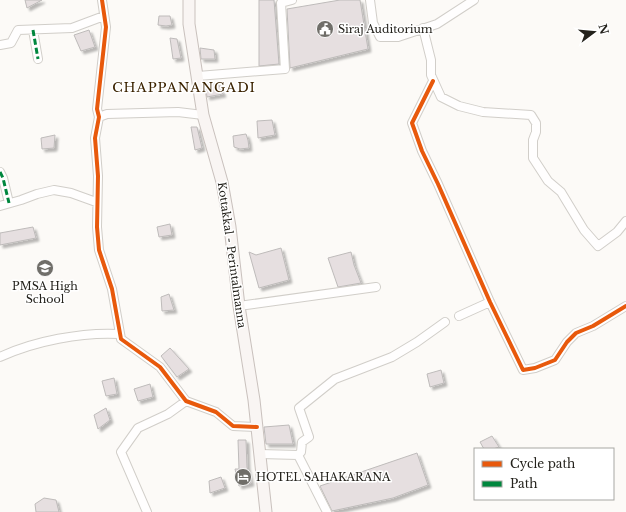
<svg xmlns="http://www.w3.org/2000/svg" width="626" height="512" font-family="'Libre Baskerville',serif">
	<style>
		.building { fill: #e6dfe0; stroke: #bebbba; filter: url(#shadow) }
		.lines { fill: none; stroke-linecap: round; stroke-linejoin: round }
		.minor-casing { stroke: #d1cec9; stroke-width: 10 }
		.major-casing { stroke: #c9c1bd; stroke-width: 13 }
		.minor { stroke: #fffefe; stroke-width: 8 }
		.major { stroke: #f9f5f3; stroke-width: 11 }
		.quiet { stroke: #00873e; stroke-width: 3; stroke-dasharray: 6 3; stroke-linecap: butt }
		.cycleway-casing { stroke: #fff; stroke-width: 6 }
		.cycleway { stroke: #e8590c; stroke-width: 4 }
		.labels { text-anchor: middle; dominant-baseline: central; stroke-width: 3; stroke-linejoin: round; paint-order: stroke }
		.poi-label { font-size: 11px; fill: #24221c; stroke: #fff; text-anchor: start }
		.street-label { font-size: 11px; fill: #24221c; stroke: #fff }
		.quarter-label { font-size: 13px; letter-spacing: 1px; fill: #3b2300; stroke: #fff }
	</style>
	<defs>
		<filter id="shadow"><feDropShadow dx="3" dy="3" stdDeviation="1" flood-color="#0004"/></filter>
	</defs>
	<rect width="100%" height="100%" fill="#fcfaf7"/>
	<path class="building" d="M 25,0 L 42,0 L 27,8 Z
		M 259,0 L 274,0 L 279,64 L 259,66 Z
		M 340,0 L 360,0 L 368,49 L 290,68 L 287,9 Z
		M 159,16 L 170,16 L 172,25 L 166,26 L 158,25 Z
		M 89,30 L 95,47 L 81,51 L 74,35 Z
		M 170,38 L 177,39 L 181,58 L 173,59 Z
		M 200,48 L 214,50 L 215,59 L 201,59 Z
		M 218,83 L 223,94 L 207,97 L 205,84 Z
		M 272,120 L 275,135 L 258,138 L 257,121 Z
		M 191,127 L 197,127 L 202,148 L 195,150 Z
		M 246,134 L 248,140 L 249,148 L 240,149 L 234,147 L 233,136 Z
		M 55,135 L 54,148 L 42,149 L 41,138 Z
		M 170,224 L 172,235 L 159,237 L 157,227 Z
		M 33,227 L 36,238 L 0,245 L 0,233 Z
		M 281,248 L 289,280 L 259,288 L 249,252 L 256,255 Z
		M 351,252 L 354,265 L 361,283 L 338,287 L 328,258 Z
		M 169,294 L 174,310 L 162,311 L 161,297 Z
		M 170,348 L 189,369 L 177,377 L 161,356 Z
		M 441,370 L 444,383 L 430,387 L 427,374 Z
		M 114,378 L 117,394 L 106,396 L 102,381 Z
		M 150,384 L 153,397 L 138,401 L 134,389 Z
		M 106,408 L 110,420 L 98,429 L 94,415 Z
		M 289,425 L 293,444 L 266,444 L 264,427 Z
		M 492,436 L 499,447 L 493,449 L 484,449 L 480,442 Z
		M 238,440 L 246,440 L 247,467 L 251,483 L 239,486 L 235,469 L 239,469 Z
		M 417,453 L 428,485 L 393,498 L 332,511 L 320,486 Z
		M 221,477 L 225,488 L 210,493 L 209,481 Z
		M 44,498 L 56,500 L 59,512 L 36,512 L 35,504 Z"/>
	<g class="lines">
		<g class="minor-casing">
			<path id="minor" d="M 102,0 L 106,27 L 97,109 L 99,117 L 95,138 L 98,176 L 97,227 L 99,250 L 112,289 L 121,339 L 160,367 L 186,401 L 216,412 L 233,426 L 257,427
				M 370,0 L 373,23 L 380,37 L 398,37 L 437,24 L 474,0
				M 423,28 L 431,60 L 431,75 L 441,97 L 459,106 L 483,112 L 531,115 L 536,123 L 536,132 L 533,140 L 533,158 L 548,181 L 561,192 L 584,230 L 598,246 L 617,232 L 626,221
				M 33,30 L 38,59
				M 0,45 L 11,43 L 18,30 L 72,28 L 104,16
				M 198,76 L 285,69 L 281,3 L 292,0
				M 433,81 L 412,123 L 422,151 L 438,184 L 490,302 L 523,370 L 535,368 L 555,360 L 567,342 L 576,333 L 593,326 L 626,306
				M 99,117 L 107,114 L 178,112 L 203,115
				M 0,172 L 3,178 L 9,203
				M 0,206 L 21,200 L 37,194 L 54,190 L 71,193 L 96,202
				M 239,306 L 376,287
				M 459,316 L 490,302
				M 0,357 C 34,341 82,332 119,334
				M 260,454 L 298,455 L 327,512
				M 298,455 L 301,452 L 302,442 L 309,437 L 299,408 L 335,379 L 392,357 L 417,342 L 445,322
				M 147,512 L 121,452 L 138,428 L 168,414 L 186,401"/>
		</g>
		<g class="major-casing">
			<path id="major" d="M 189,0 L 189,24 L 203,115 L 222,182 L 230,227 L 239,306 L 254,400 L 266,512"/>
		</g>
		<use href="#minor" class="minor"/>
		<use href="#major" class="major"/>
		<path class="quiet" d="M 33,30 L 38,59
			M 0,172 L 3,178 L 9,203"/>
		<g class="cycleway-casing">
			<path id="cycleway" d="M 102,0 L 106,27 L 97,109 L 99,117 L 95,138 L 98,176 L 97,227 L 99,250 L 112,289 L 121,339 L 160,367 L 186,401 L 216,412 L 233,426 L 257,427
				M 433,81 L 412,123 L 422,151 L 438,184 L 490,302 L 523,370 L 535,368 L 555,360 L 567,342 L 576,333 L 593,326 L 626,306"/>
		</g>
		<use href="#cycleway" class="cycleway"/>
	</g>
	<defs>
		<g id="civic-disc" transform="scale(0.9)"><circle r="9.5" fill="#706e69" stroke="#fff"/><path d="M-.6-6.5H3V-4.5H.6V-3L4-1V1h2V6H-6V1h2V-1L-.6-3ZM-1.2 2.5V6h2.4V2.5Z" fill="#fff"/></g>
		<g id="school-disc" transform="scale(0.9)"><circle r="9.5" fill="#706e69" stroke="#fff"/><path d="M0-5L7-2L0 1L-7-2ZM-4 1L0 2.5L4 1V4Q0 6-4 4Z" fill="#fff"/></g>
		<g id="hotel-disc" transform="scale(0.9)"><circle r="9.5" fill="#706e69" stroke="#fff"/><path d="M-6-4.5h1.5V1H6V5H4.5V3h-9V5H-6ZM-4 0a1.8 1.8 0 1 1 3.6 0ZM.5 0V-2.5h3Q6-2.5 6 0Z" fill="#fff"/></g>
	</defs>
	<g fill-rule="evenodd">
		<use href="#civic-disc" x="325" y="29"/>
		<use href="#school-disc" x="45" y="268"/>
		<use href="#hotel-disc" x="243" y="477"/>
	</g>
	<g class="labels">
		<g class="poi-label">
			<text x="338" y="29">Siraj Auditorium</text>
			<text x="45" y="286" text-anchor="middle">PMSA High<tspan x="45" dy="13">School</tspan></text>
			<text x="256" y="477">HOTEL SAHAKARANA</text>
		</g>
		<g class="street-label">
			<text transform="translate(232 255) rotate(82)">Kottakkal - Perintalmanna</text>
		</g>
		<g class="quarter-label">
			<text x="184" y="87">CHAPPANANGADI</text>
		</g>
	</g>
	<rect x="474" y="448" width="140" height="52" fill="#ffffff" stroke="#a7a7a4"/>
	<rect x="482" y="461" width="20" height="6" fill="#e8590c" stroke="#a7a7a4"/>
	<text x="510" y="468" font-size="12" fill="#24221c">Cycle path</text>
	<rect x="482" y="481" width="20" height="6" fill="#00873e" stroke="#a7a7a4"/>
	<text x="510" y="488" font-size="12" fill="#24221c">Path</text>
	<g transform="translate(594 32) rotate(74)" stroke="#ffffff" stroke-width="3" paint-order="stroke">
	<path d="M0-3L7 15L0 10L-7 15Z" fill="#24221c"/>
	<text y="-6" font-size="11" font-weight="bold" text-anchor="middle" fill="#24221c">N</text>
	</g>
</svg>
